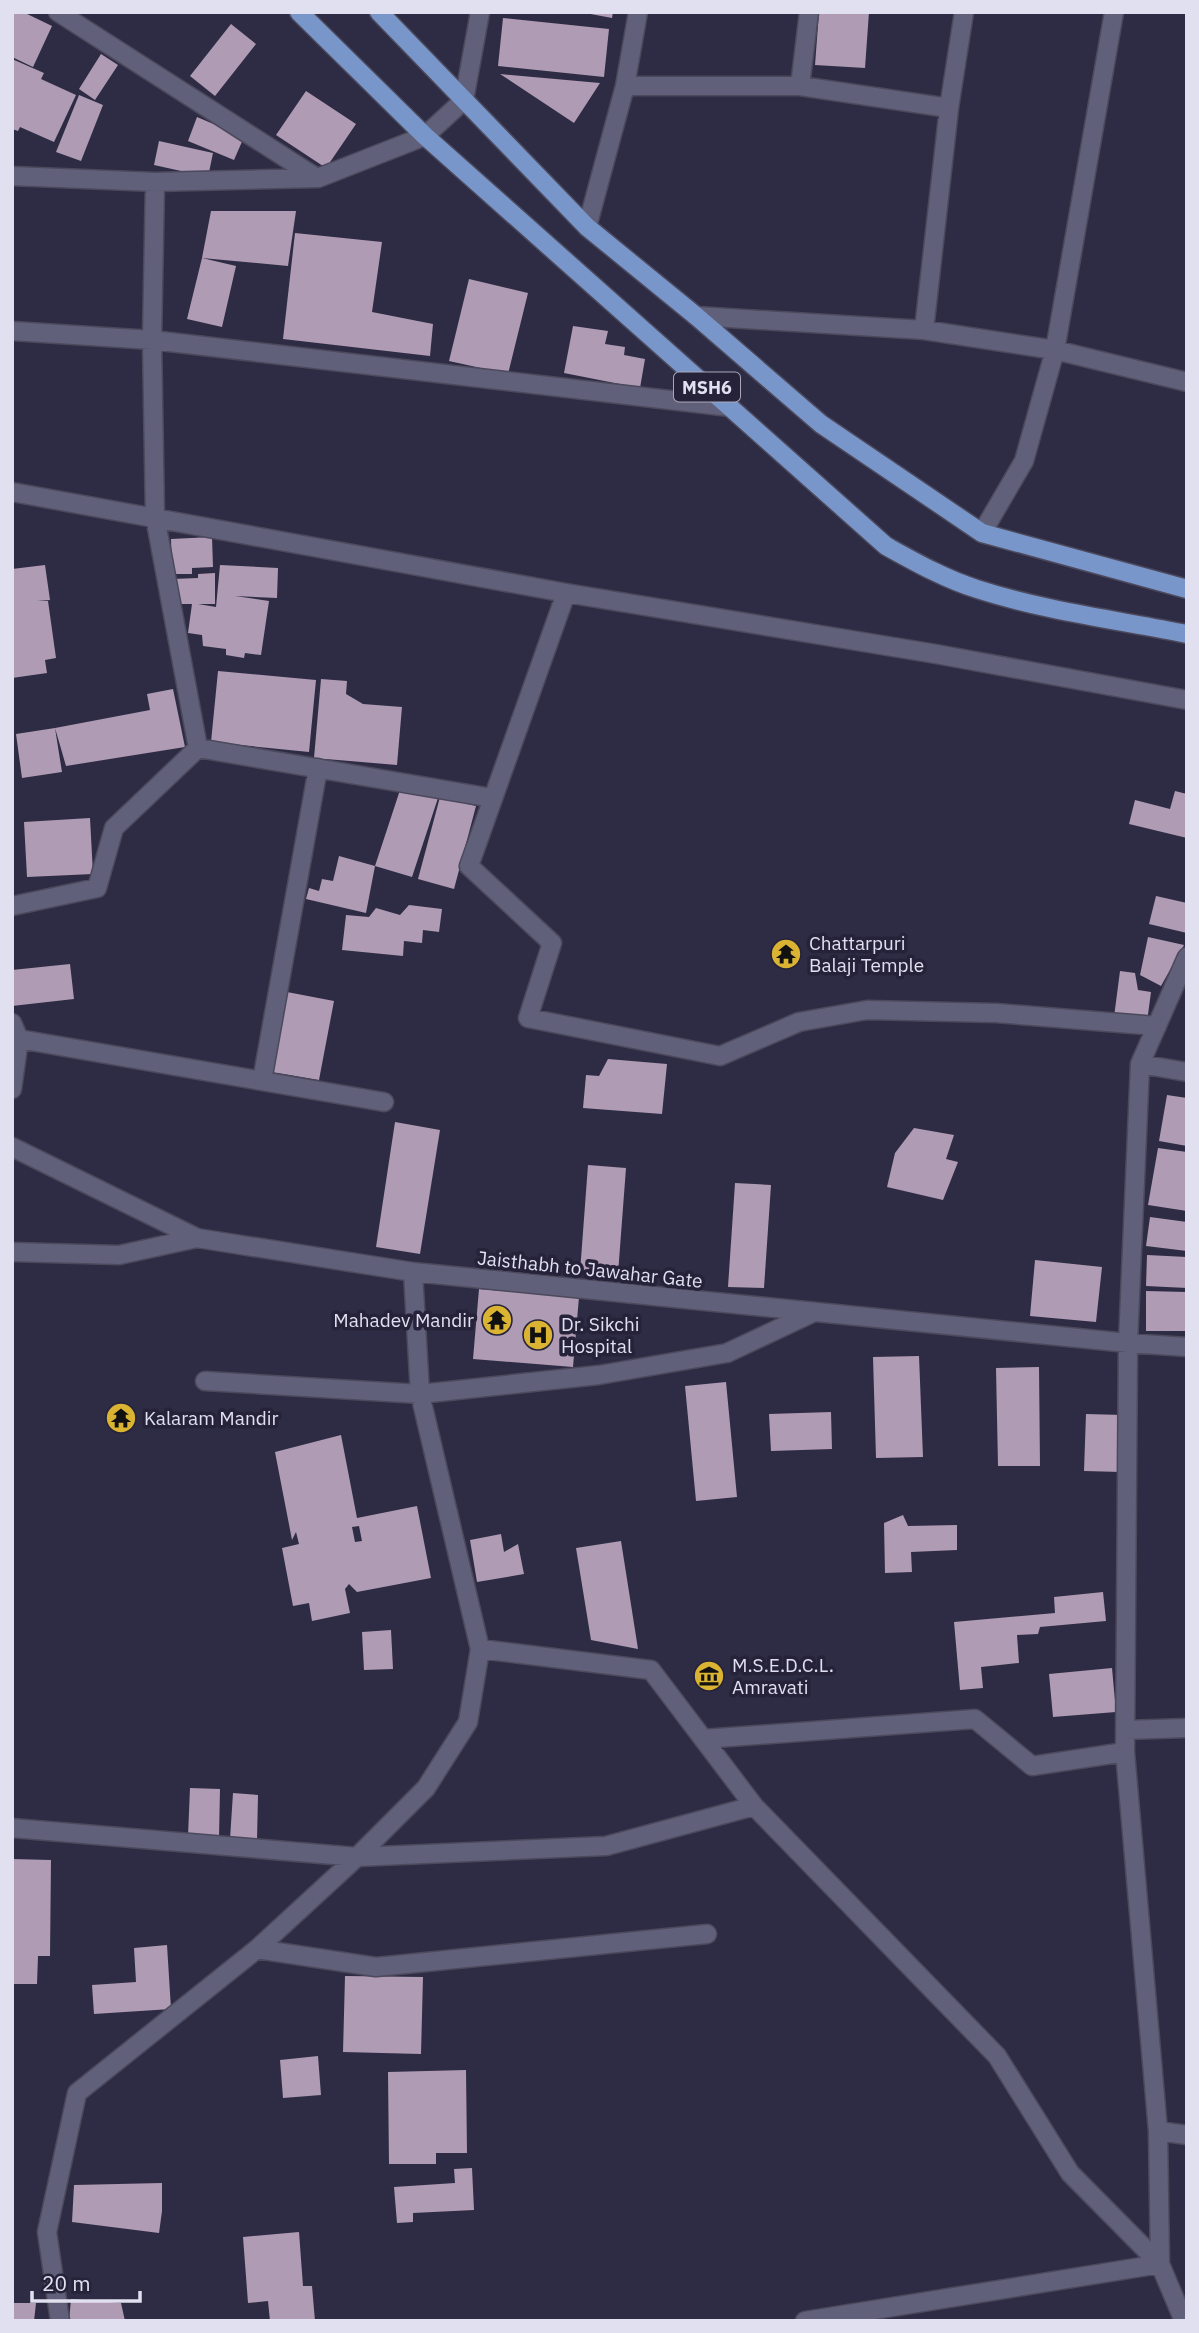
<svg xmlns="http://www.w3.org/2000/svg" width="1199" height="2333" font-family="'IBM Plex Sans',sans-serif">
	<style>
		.building { fill: #af9bb3; fill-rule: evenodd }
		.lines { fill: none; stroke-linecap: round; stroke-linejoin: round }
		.minor-casing { stroke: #4c495d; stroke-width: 21 }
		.major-casing { stroke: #4c495d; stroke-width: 21 }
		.minor { stroke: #61607a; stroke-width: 18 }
		.major { stroke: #7896c9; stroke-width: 18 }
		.labels { text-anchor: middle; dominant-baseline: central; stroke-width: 7; stroke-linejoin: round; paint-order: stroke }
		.shield { fill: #252239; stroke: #a9a7b9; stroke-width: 2 }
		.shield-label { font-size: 18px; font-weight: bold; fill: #e1e0f0 }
		.poi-label { font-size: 19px; fill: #e1e0f0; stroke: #252239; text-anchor: start }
		.street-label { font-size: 19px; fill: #e1e0f0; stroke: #252239 }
	</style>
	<rect width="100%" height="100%" fill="#2e2c44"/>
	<path class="building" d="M 12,12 L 23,12 L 52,26 L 33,67 L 12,57 Z
		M 580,12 L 613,12 L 612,18 Z
		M 819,12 L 869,12 L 865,68 L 815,65 Z
		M 503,18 L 609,29 L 604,77 L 498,66 Z
		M 231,24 L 256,44 L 215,96 L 190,76 Z
		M 101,54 L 118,65 L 95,100 L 79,89 Z
		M 12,59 L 44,73 L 41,79 L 76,95 L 54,142 L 20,127 L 18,131 L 12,129 Z
		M 500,74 L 600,83 L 574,123 Z
		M 306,91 L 356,124 L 326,168 L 276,135 Z
		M 79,95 L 103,105 L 81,161 L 56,152 Z
		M 197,117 L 244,137 L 234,160 L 188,141 Z
		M 159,141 L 213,153 L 208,177 L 154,165 Z
		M 211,211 L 296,211 L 288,266 L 202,258 Z
		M 295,233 L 382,242 L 372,312 L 433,324 L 430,356 L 283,339 Z
		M 202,258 L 236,266 L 222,327 L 187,319 Z
		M 469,279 L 528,293 L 508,374 L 449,361 Z
		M 573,326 L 608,331 L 605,344 L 625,347 L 624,355 L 645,359 L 640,388 L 564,373 Z
		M 212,537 L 213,567 L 192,568 L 192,574 L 172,574 L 171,539 Z
		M 45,565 L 50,600 L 37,601 L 48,601 L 56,658 L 45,660 L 47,673 L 12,678 L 12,569 Z
		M 220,565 L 278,568 L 277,598 L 235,596 L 269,601 L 261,655 L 245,653 L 244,658 L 226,655 L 226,649 L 203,646 L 202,635 L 188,633 L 192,604 L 172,604 L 172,579 L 198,578 L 198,574 L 215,573 L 215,604 L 198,604 L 216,607 Z
		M 218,671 L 316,680 L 309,752 L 211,742 Z
		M 321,679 L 347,681 L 346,694 L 363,704 L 402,707 L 397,765 L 314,758 Z
		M 173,689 L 185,747 L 66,766 L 55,728 L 150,710 L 147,694 Z
		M 55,728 L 62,772 L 22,778 L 16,734 Z
		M 401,787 L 438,798 L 412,877 L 375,866 Z
		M 1175,791 L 1187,794 L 1187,838 L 1129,824 L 1135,800 L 1170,809 Z
		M 440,797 L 476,806 L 454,889 L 418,879 Z
		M 90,818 L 93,874 L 27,877 L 24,822 Z
		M 339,856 L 375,866 L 366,913 L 306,899 L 309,888 L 319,891 L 322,879 L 333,881 Z
		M 1156,896 L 1187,903 L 1187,933 L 1149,924 Z
		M 409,905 L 442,909 L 439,932 L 423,930 L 422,943 L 404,941 L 403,956 L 342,950 L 346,915 L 369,917 L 376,908 L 400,915 Z
		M 1148,937 L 1184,945 L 1161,986 L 1140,975 Z
		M 70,964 L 74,999 L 12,1006 L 12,970 Z
		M 1120,971 L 1135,973 L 1138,990 L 1151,992 L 1147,1022 L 1114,1017 Z
		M 287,992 L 334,1001 L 319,1080 L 272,1072 Z
		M 608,1059 L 667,1064 L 662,1114 L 583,1108 L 586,1075 L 599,1076 Z
		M 1167,1095 L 1187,1098 L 1187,1146 L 1159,1141 Z
		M 395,1122 L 440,1130 L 420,1254 L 376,1247 Z
		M 914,1128 L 954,1135 L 946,1159 L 958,1162 L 943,1200 L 887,1187 L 895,1153 Z
		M 1158,1148 L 1187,1152 L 1187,1211 L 1148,1205 Z
		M 588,1165 L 626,1168 L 618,1274 L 580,1272 Z
		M 735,1183 L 771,1185 L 764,1288 L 728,1287 Z
		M 1150,1217 L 1187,1222 L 1187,1251 L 1146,1246 Z
		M 1147,1255 L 1187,1257 L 1187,1288 L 1146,1286 Z
		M 1035,1260 L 1102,1267 L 1096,1322 L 1030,1316 Z
		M 479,1289 L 579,1297 L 573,1367 L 473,1359 Z
		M 1146,1291 L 1187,1292 L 1187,1331 L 1146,1331 Z
		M 919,1356 L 923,1457 L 876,1458 L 873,1357 Z
		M 1039,1367 L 1040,1466 L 998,1466 L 996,1368 Z
		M 726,1382 L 737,1497 L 696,1501 L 685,1386 Z
		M 831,1412 L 832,1449 L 771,1451 L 769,1414 Z
		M 1086,1414 L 1123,1415 L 1121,1472 L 1084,1471 Z
		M 341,1435 L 357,1518 L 417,1506 L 431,1578 L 357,1592 L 349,1584 L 345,1589 L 350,1613 L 312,1621 L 309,1603 L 293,1606 L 282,1548 L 299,1544 L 296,1532 L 292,1540 L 275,1452 ZM 359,1526 L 362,1541 L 355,1542 L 352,1527 Z
		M 903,1515 L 908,1526 L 957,1525 L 957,1550 L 911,1552 L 912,1572 L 885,1573 L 884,1523 Z
		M 501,1534 L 504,1552 L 518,1544 L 524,1574 L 477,1582 L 470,1540 Z
		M 621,1541 L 638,1649 L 591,1640 L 576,1548 Z
		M 1103,1592 L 1106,1621 L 1040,1627 L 1038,1634 L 1017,1635 L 1019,1663 L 981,1667 L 983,1688 L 960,1690 L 954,1622 L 1055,1613 L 1054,1597 Z
		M 391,1630 L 393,1669 L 364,1670 L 362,1632 Z
		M 1112,1668 L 1116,1712 L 1053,1717 L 1049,1674 Z
		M 190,1788 L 220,1789 L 219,1837 L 188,1836 Z
		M 233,1793 L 258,1795 L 257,1840 L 230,1839 Z
		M 12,1859 L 51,1860 L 50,1956 L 38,1956 L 37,1984 L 12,1984 Z
		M 167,1945 L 171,2009 L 94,2014 L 92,1985 L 136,1982 L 134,1948 Z
		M 345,1976 L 423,1977 L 421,2054 L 343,2052 Z
		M 318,2056 L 321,2095 L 283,2098 L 280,2060 Z
		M 466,2070 L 467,2153 L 436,2153 L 436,2164 L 389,2164 L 388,2072 Z
		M 472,2168 L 474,2210 L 413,2213 L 413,2222 L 397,2223 L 394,2187 L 455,2183 L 454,2169 Z
		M 162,2183 L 162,2211 L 159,2233 L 72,2222 L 74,2185 Z
		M 299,2232 L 303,2286 L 312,2286 L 315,2321 L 270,2321 L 268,2301 L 248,2303 L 243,2237 Z
		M 71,2299 L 121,2303 L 125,2321 L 69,2321 Z
		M 12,2303 L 36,2303 L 34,2321 L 12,2321 Z"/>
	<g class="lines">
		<g class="minor-casing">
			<path id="minor" d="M 58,12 L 317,178
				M 625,86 L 800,86 L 949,108
				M 800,86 L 809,12
				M 12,176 L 155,182 L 318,178 L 425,136 L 464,100 L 480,12
				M 155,182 L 152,340 L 155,517 L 198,748 L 492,798
				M 587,227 L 625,86 L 638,12
				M 696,316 L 924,330 L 1055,350 L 1187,382
				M 924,330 L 949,108 L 964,12
				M 12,331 L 152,340 L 730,407
				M 12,492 L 566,593 L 936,654 L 1187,700
				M 982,533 L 1024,461 L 1055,350 L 1114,12
				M 566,593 L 469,866 L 552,943 L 528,1018 L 720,1056 L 799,1022 L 867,1010 L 996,1013 L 1157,1026
				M 12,906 L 97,888 L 114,828 L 198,748
				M 12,1023 L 19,1039 L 12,1089
				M 19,1039 L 384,1102
				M 1140,1064 L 1187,1072
				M 262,1081 L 318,768
				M 12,1147 L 197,1238 L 413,1272 L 1128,1343 L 1187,1347
				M 12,1252 L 119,1255 L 197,1238
				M 413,1272 L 420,1394 L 480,1649 L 651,1670 L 754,1806 L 997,2056 L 1070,2173 L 1160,2264 L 1184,2321
				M 205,1381 L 420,1394 L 599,1375 L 727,1353 L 812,1313
				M 1125,1730 L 1187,1728
				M 703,1739 L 975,1719 L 1032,1766 L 1125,1752
				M 12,1828 L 357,1857 L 606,1846 L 754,1806
				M 257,1949 L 376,1967 L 707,1934
				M 1158,2131 L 1187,2135
				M 60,2321 L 47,2232 L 77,2093 L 257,1949 L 357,1857 L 426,1788 L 468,1722 L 480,1649
				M 805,2321 L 1160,2264 L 1158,2131 L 1125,1752 L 1128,1343 L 1140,1064 L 1187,957"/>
		</g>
		<g class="major-casing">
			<path id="major" d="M 299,12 L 425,136 L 886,546 C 915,562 945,579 977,589 C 1045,611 1117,620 1187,634
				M 379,12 L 587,227 L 696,316 L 821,424 L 982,533 L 1187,589"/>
		</g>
		<use href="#minor" class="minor"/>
		<use href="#major" class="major"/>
	</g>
	<defs>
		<g id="temple-disc" transform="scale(1.575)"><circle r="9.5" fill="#dab333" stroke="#252239"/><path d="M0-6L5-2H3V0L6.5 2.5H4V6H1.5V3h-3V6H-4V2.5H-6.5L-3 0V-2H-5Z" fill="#111"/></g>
		<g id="hospital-disc" transform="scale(1.575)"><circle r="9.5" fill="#dab333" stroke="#252239"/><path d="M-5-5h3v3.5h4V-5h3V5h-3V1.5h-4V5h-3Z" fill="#111"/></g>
		<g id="museum-disc" transform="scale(1.575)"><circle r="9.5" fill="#dab333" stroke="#252239"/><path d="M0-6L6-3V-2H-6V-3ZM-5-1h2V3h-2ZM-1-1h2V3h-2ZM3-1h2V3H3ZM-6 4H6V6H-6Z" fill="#111"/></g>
	</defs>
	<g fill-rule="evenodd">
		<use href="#temple-disc" x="786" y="954"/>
		<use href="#temple-disc" x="497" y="1320"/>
		<use href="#hospital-disc" x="538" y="1335"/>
		<use href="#temple-disc" x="121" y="1418"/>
		<use href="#museum-disc" x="709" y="1676"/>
	</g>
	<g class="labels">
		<rect class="shield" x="674" y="372.5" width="66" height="29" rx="5"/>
		<g class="shield-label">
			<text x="707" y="387">MSH6</text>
		</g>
		<g class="poi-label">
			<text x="809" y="943">Chattarpuri<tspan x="809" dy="22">Balaji Temple</tspan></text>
			<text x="474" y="1320" text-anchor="end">Mahadev Mandir</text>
			<text x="561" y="1324">Dr. Sikchi<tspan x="561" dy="22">Hospital</tspan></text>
			<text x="144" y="1418">Kalaram Mandir</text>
			<text x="732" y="1665">M.S.E.D.C.L.<tspan x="732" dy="22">Amravati</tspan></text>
		</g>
		<g class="street-label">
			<text transform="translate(590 1269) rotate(6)">Jaisthabh to Jawahar Gate</text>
		</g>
	</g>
	<rect width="1199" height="2333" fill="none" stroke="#e1e0f0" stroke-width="28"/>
	<path d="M32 2291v10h108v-10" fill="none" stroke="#e1e0f0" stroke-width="3.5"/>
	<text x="42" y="2291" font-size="21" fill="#e1e0f0" stroke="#252239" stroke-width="5" paint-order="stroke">20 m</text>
</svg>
